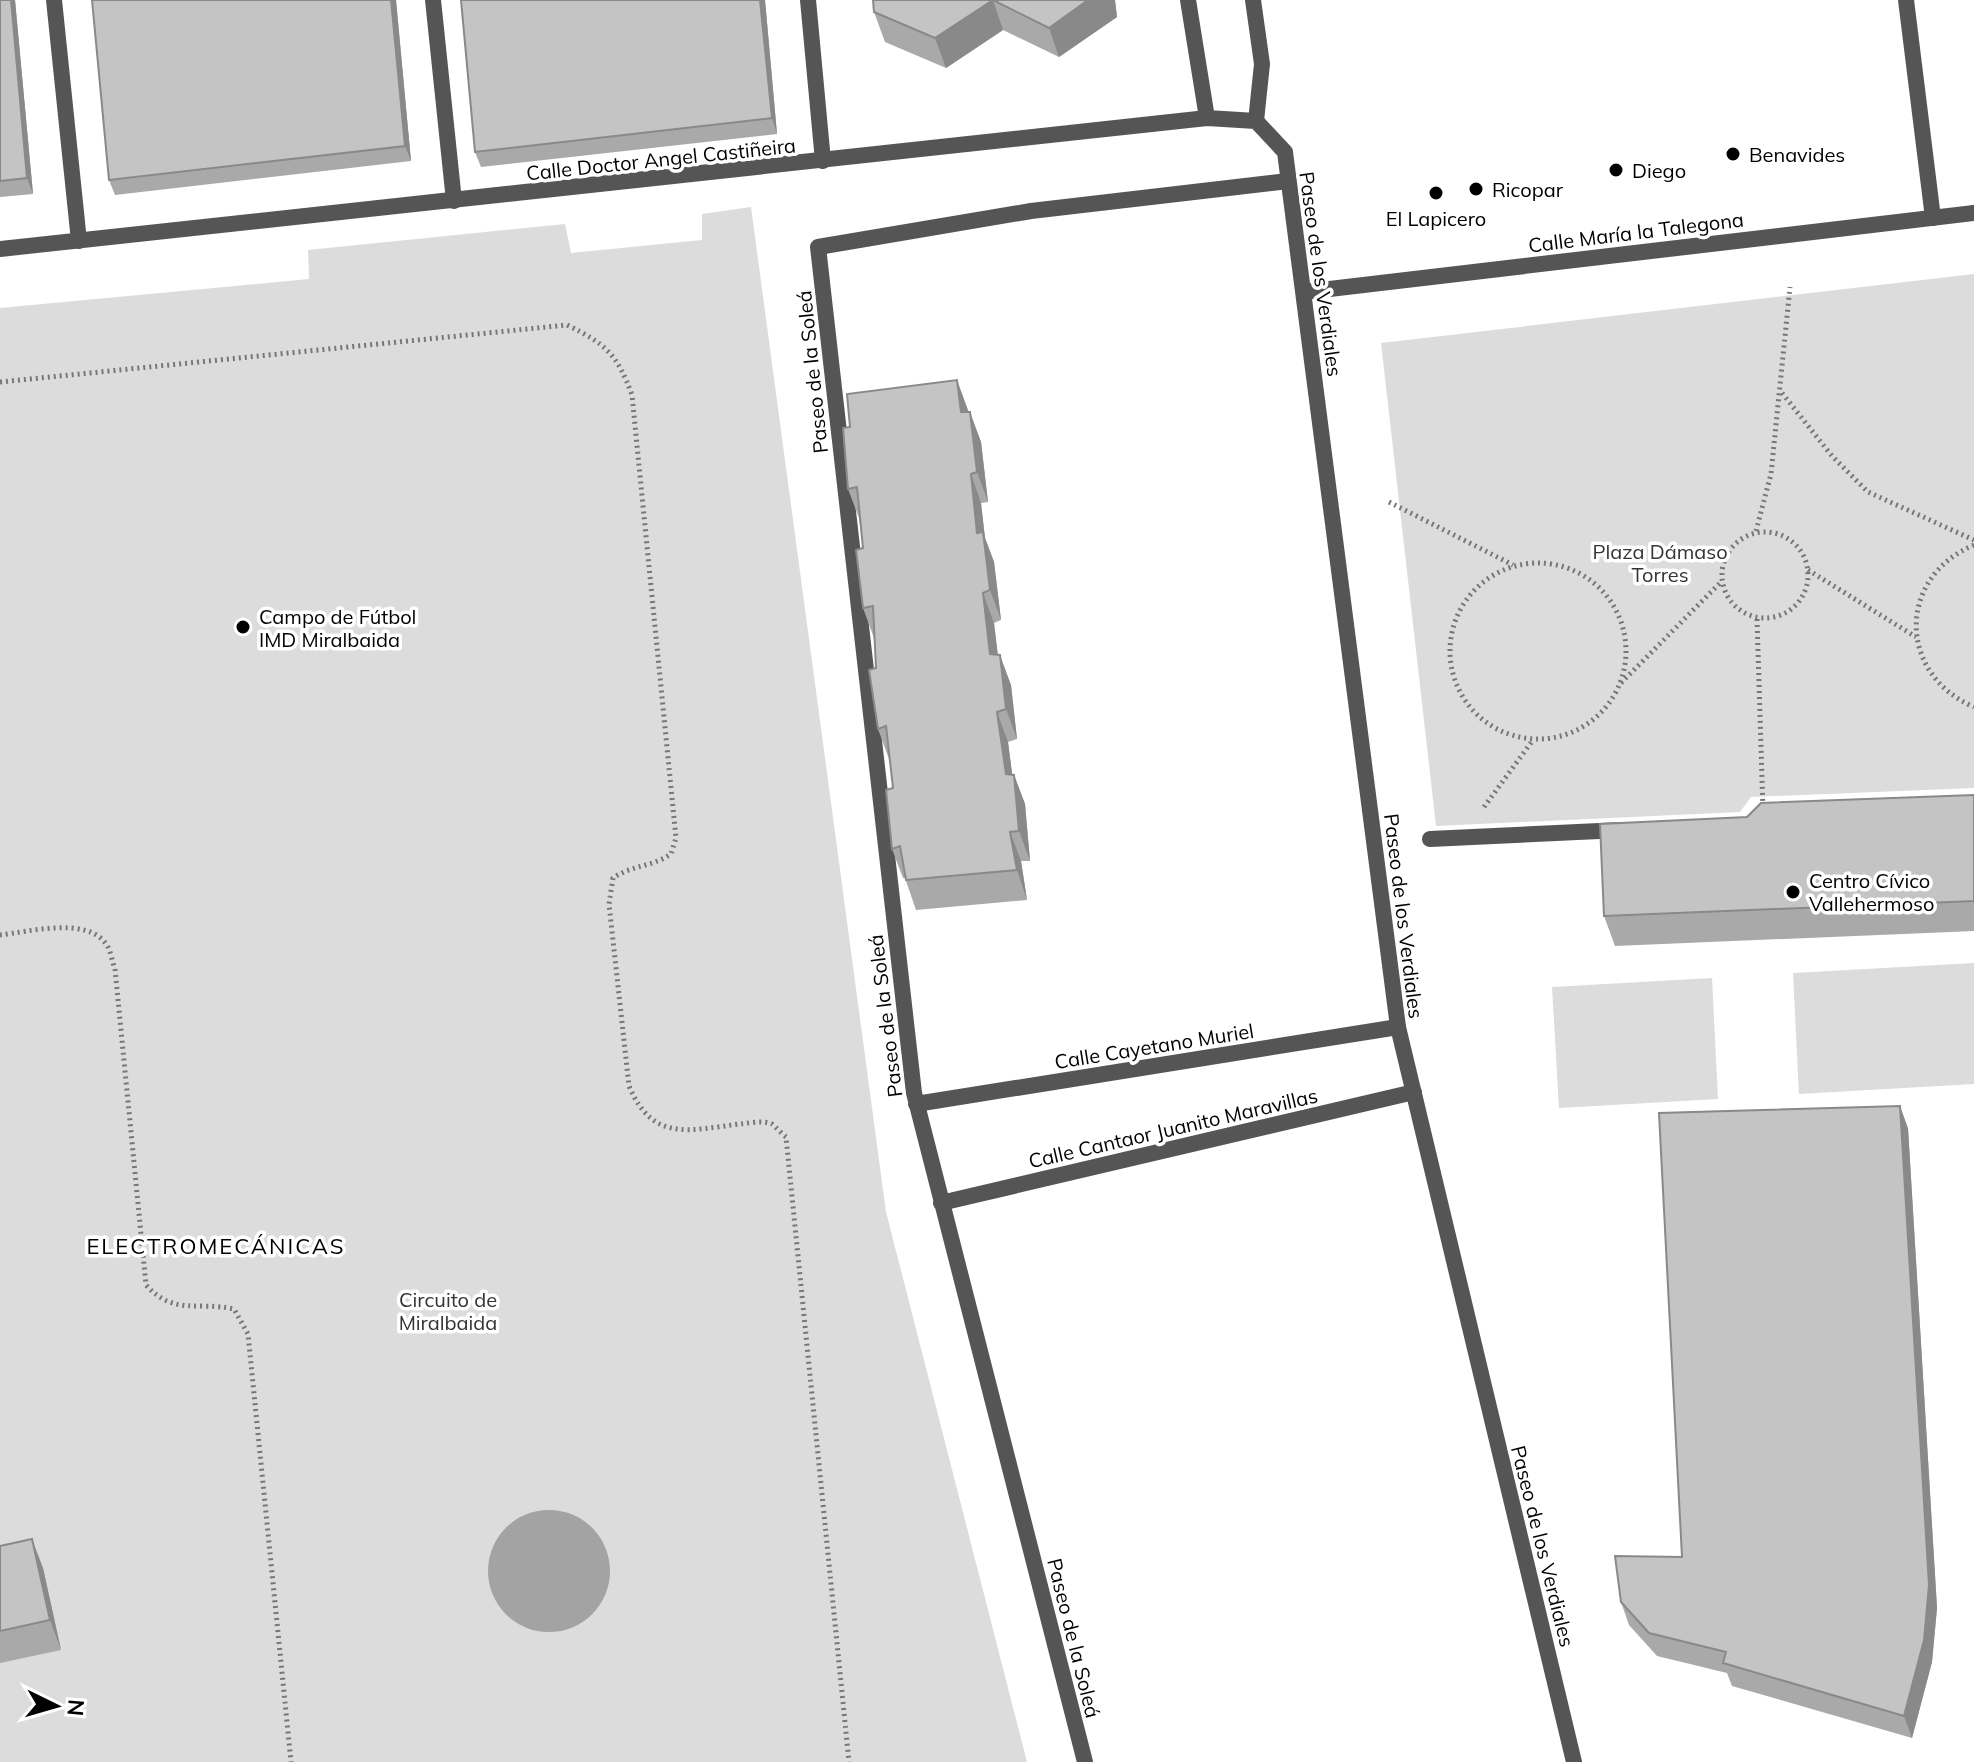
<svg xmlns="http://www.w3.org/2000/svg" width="1974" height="1762" font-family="Mulish,sans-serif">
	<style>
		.green { fill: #dcdcdc }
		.water { fill: #a3a3a3 }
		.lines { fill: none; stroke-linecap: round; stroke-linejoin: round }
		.path { stroke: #777; stroke-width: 5; stroke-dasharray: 2 4; stroke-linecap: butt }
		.pedestrian { stroke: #555; stroke-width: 16 }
		.minor { stroke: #555; stroke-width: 16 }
		.tertiary { stroke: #555; stroke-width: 16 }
		.wall { fill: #a9a9a9 }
		.shaded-wall { fill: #898989 }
		.building { fill: #c4c4c4; stroke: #898989; stroke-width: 2 }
		.poi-dot { fill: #000; stroke: #fff; stroke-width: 3 }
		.labels { text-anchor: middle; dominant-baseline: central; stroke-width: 7; stroke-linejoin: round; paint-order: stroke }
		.poi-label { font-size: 20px; fill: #000; stroke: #fff; text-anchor: start }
		.street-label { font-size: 20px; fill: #000; stroke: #fff }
		.park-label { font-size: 20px; fill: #333; stroke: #fff }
		.neighbourhood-label { font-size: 22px; letter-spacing: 2px; fill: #000; stroke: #fff }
	</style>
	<rect width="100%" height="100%" fill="#fff"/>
	<path class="green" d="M 751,207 L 886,1212 L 1027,1762 L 0,1762 L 0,308 L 309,279 L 308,250 L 565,224 L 571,253 L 702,240 L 702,214 Z
		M 1974,274 L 1974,788 L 1751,797 L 1740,812 L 1436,826 L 1381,343 Z
		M 1974,963 L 1974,1084 L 1799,1094 L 1793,973 Z
		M 1712,978 L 1718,1099 L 1559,1108 L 1552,987 Z"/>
	<path class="water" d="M488 1571a61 61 0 1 1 122 0a61 61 0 1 1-122 0Z"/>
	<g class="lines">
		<path class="path" d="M 0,382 L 567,325 C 606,344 617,354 632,395 L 676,838 L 671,854 C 652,867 632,865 613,878 L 609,904 L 629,1086 C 653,1143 689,1130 740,1124 C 750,1123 763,1120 772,1124 C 776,1127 782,1134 786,1137 L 849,1762
			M 1782,393 L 1832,456 L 1868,492 L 1974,540
			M 1389,502 L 1513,565
			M 1756,531 L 1771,474 L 1790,287
			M1722 575a43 43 0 1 1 86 0a43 43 0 1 1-86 0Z
			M 1974,545 C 1897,577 1897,674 1974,707
			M1450 651a88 88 0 1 1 176 0a88 88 0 1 1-176 0Z
			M 1808,570 L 1916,637
			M 1757,619 L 1763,810
			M 1621,683 L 1722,581
			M 1484,807 L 1533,740
			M 0,935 C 28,932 87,916 106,944 C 111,950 112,962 115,969 L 146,1285 C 174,1316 197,1301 234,1309 L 248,1334 L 291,1762"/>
		<path class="pedestrian" d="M 1253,0 L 1262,64 L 1256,121
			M 1906,0 L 1933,218
			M 1430,839 L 1621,830"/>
		<path class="minor" d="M 54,0 L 79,241
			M 433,0 L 454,201
			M 808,0 L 823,161
			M 916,1104 L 1398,1027
			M 941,1203 L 1414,1092
			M 1085,1762 L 914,1093 L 818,247 L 1031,211 L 1288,181"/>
		<path class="tertiary" d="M 1188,0 L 1207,118
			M 0,249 L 1207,118 L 1256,121 L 1285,152 L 1398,1027 L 1574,1762
			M 1304,292 L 1974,213"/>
	</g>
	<path class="wall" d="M 0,0 L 15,0 L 33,194 L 0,197 Z
		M 92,0 L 396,0 L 411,161 L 115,195 L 109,180 Z
		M 461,0 L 765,0 L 777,134 L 481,167 L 475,152 Z
		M 873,0 L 1115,0 L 1117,17 L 1059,57 L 1003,30 L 946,68 L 885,42 L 874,12 Z
		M 968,410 L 981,442 L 988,502 L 981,503 L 985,538 L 994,562 L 1001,620 L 994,623 L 998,655 L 1011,685 L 1017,739 L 1008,742 L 1012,774 L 1014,775 L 1025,804 L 1030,861 L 1021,861 L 1027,900 L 916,910 L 905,878 L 903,878 L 892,849 L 893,788 L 890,758 L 889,759 L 878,729 L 875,638 L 874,638 L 863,608 L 863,548 L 859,518 L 848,489 Z
		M 1974,795 L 1974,931 L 1615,946 L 1604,916 L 1747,817 Z
		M 1908,1128 L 1937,1608 L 1932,1662 L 1912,1738 L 1732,1686 L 1727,1673 L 1657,1656 L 1629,1625 L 1621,1602 L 1682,1557 Z
		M 0,1546 L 43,1568 L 61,1650 L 0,1663 Z"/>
	<path class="shaded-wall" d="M 11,0 L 15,0 L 33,194 L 27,178 Z
		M 391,0 L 396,0 L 411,161 L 405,146 Z
		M 760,0 L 765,0 L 777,134 L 772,118 Z
		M 993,0 L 1003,30 L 946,68 L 935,38 Z
		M 1088,0 L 1115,0 L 1117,17 L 1059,57 L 1049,28 Z
		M 957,380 L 968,410 L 971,442 L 961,412 Z
		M 970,412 L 981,442 L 988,502 L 977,472 Z
		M 971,474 L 981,503 L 985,538 L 994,562 L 1001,620 L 990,590 L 977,533 Z
		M 983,593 L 994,623 L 1001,684 L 990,654 Z
		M 1000,655 L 1011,685 L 1017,739 L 1006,709 Z
		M 997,712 L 1008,742 L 1016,803 L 1006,774 Z
		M 1014,775 L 1025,804 L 1030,861 L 1019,831 Z
		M 1010,832 L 1021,861 L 1027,900 L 1017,870 Z
		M 1900,1106 L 1908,1128 L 1937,1608 L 1932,1662 L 1912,1738 L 1904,1716 Z
		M 32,1539 L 43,1568 L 61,1650 L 50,1620 Z"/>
	<path class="building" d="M 0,0 L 11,0 L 27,178 L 0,181 Z
		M 92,0 L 391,0 L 405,146 L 109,180 Z
		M 461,0 L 760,0 L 772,118 L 475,152 Z
		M 873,0 L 1088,0 L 1049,28 L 993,0 L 935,38 L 874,12 Z
		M 957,380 L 961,412 L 970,412 L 977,472 L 971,474 L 977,533 L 983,532 L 990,590 L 983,593 L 990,654 L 1000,655 L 1006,709 L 997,712 L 1006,774 L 1014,775 L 1019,831 L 1010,832 L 1017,870 L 906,880 L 900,846 L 892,849 L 886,790 L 893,788 L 886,726 L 878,729 L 869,670 L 876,668 L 873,606 L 863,608 L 856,550 L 863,548 L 857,487 L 848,489 L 843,428 L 850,427 L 847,394 Z
		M 1974,795 L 1974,901 L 1604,916 L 1600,824 L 1747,817 L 1761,803 Z
		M 1900,1106 L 1929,1585 L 1924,1640 L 1904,1716 L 1723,1663 L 1726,1652 L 1649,1633 L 1621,1602 L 1615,1556 L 1682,1557 L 1659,1113 Z
		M 32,1539 L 50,1620 L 0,1631 L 0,1546 Z"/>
	<g class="poi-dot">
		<circle cx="1733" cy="154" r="8"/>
		<circle cx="1616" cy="170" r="8"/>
		<circle cx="1476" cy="189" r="8"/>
		<circle cx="1436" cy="193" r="8"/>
		<circle cx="243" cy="627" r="8"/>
		<circle cx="1793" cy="892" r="8"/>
	</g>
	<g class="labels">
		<g class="poi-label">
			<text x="1749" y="154">Benavides</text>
			<text x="1632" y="170">Diego</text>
			<text x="1492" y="189">Ricopar</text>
			<text x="1436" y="218" text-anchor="middle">El Lapicero</text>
			<text x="259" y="616">Campo de Fútbol<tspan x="259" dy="23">IMD Miralbaida</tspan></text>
			<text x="1809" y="880">Centro Cívico<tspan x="1809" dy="23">Vallehermoso</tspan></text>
		</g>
		<g class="street-label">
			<text transform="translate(661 159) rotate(-6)">Calle Doctor Angel Castiñeira</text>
			<text transform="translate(1636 232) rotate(-7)">Calle María la Talegona</text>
			<text transform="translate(1321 274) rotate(82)">Paseo de los Verdiales</text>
			<text transform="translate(812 372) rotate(-96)">Paseo de la Soleá</text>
			<text transform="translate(1404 916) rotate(83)">Paseo de los Verdiales</text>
			<text transform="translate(885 1016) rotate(-97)">Paseo de la Soleá</text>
			<text transform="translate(1154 1046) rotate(-9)">Calle Cayetano Muriel</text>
			<text transform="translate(1173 1128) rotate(-13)">Calle Cantaor Juanito Maravillas</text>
			<text transform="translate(1543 1546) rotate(76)">Paseo de los Verdiales</text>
			<text transform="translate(1074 1638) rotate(76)">Paseo de la Soleá</text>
		</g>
		<g class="park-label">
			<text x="1660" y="551">Plaza Dámaso<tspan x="1660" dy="23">Torres</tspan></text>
			<text x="448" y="1299">Circuito de<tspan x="448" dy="23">Miralbaida</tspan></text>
		</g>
		<g class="neighbourhood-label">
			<text x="216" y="1246">ELECTROMECÁNICAS</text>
		</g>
	</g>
	<g transform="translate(56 1706) rotate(95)" stroke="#ffffff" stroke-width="6" paint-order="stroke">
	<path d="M0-6L14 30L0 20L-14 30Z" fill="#000000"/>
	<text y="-12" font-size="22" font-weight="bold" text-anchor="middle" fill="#000000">N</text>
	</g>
</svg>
